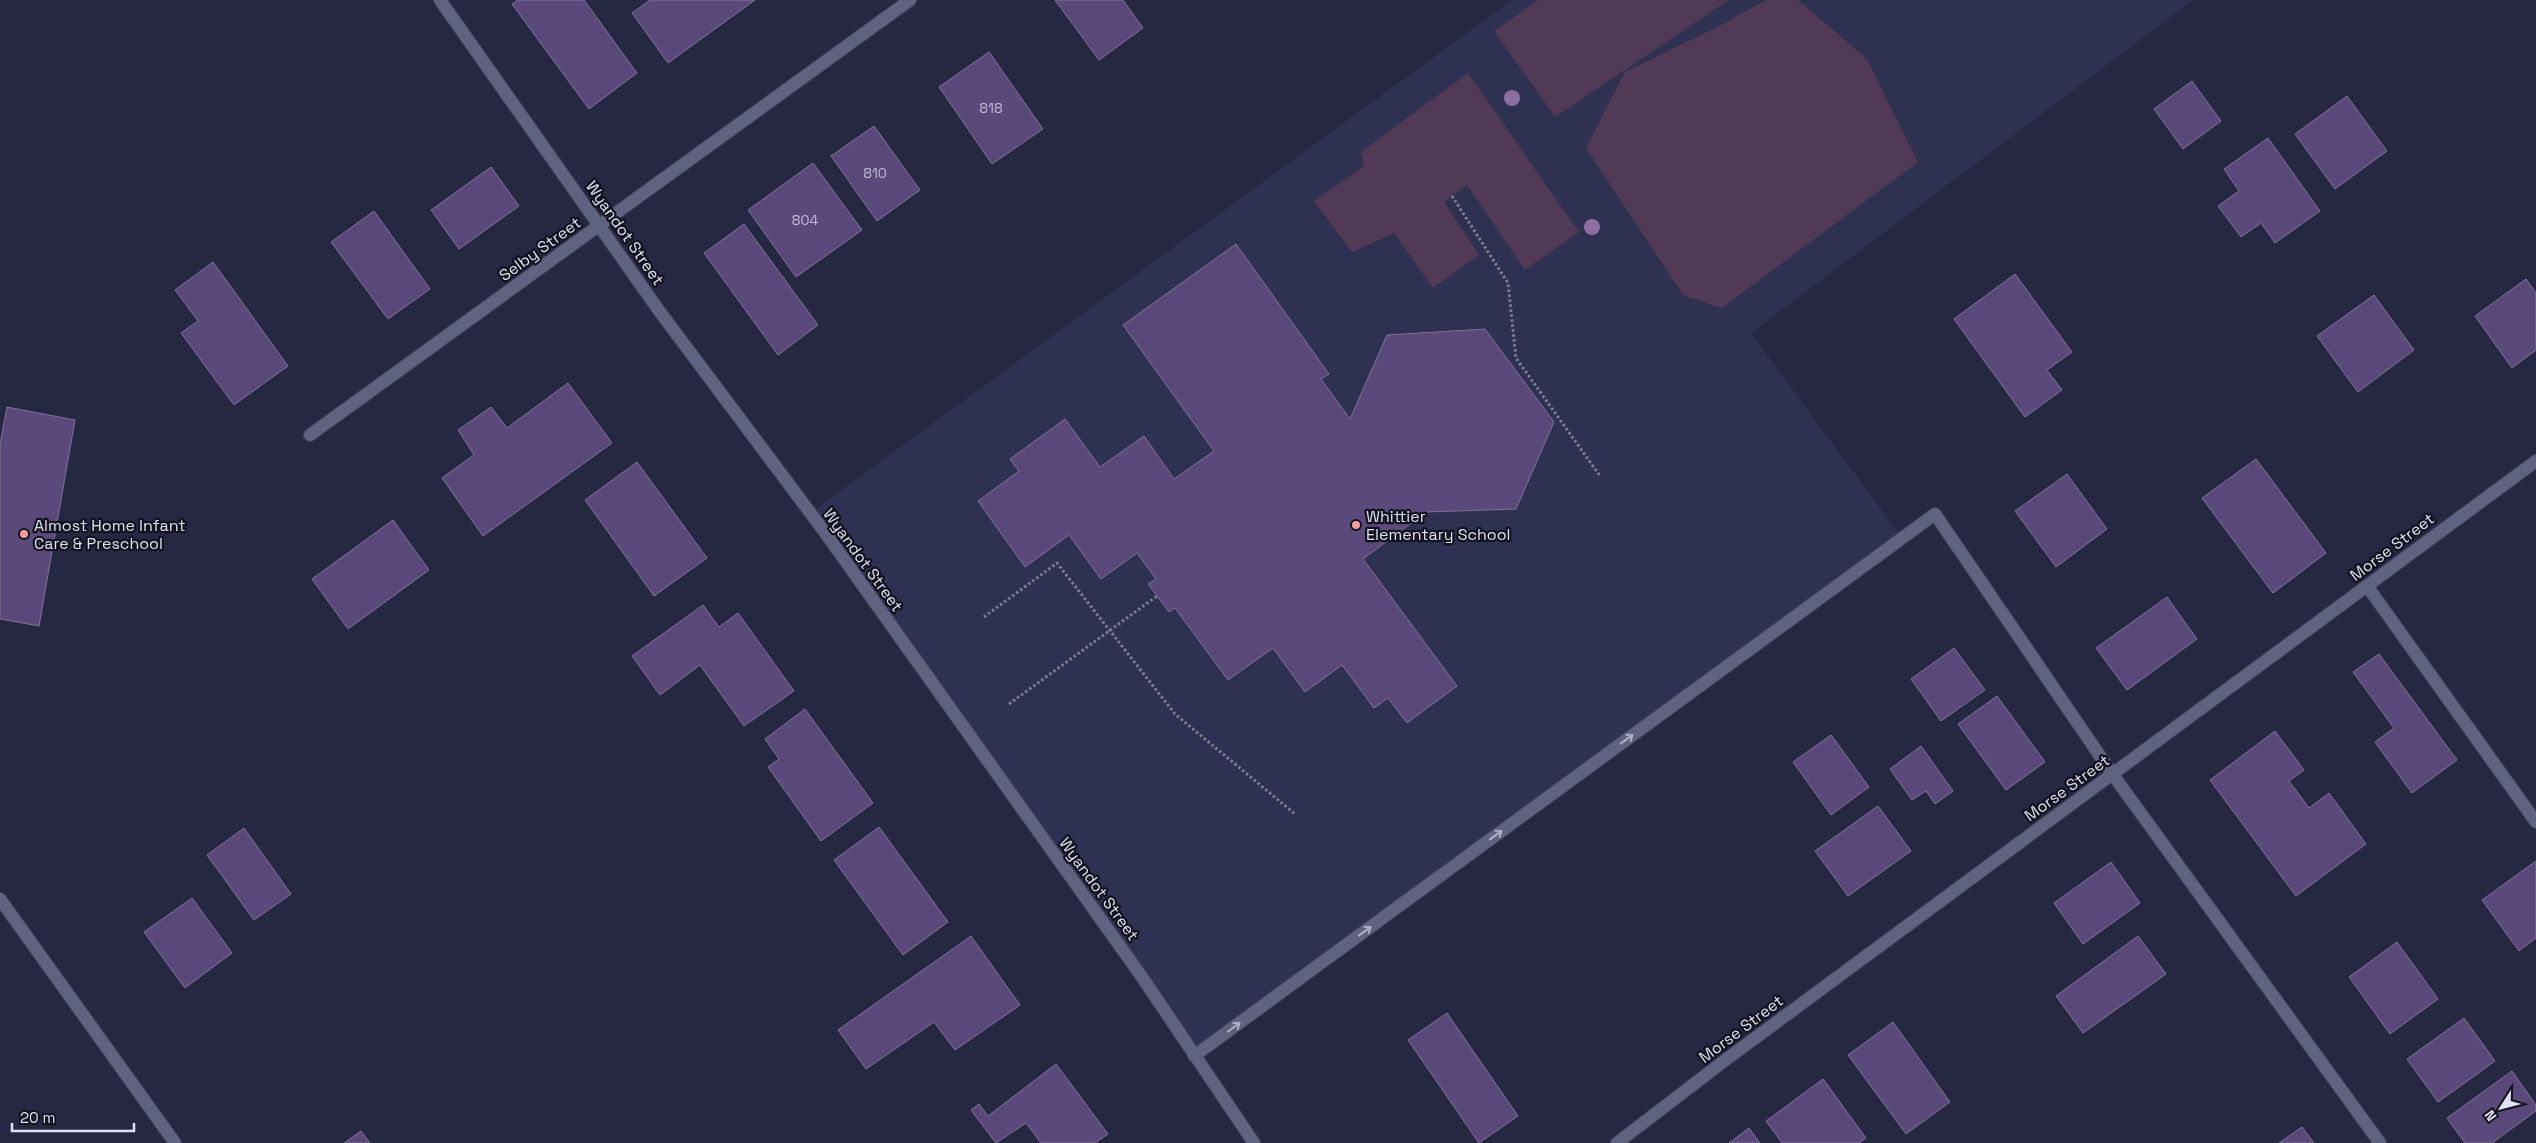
<svg xmlns="http://www.w3.org/2000/svg" width="2536" height="1143" font-family="'Space Grotesk',sans-serif">
	<style>
		.built { fill: #2f3152 }
		.green { fill: #503a55 }
		.building { fill: #5c497b; stroke: #7e7493 }
		.lines { fill: none; stroke-linecap: round; stroke-linejoin: round }
		.minor-casing { stroke: #424259; stroke-width: 14 }
		.path { stroke: #7c7e94; stroke-width: 3; stroke-dasharray: 2.5 2.5; stroke-linecap: butt }
		.minor { stroke: #5f6280; stroke-width: 12 }
		.tree { fill: #8d6fa1 }
		.oneway { stroke: #acafc5 }
		.poi-dot { fill: #f59b9c; stroke: #11121e; stroke-width: 2 }
		.labels { text-anchor: middle; dominant-baseline: central; stroke-width: 4.5; stroke-linejoin: round; paint-order: stroke }
		.number-label { font-size: 14px; fill: #bfbcd5 }
		.street-label { font-size: 16px; fill: #e0e2f3; stroke: #11121e }
		.poi-label { font-size: 16px; fill: #e0e2f3; stroke: #11121e; text-anchor: start }
	</style>
	<rect width="100%" height="100%" fill="#262843"/>
	<path class="built" d="M 1512,0 L 2193,0 L 1751,333 L 1902,538 L 1194,1056 L 810,513 Z"/>
	<path class="green" d="M 1538,0 L 1729,0 L 1555,117 L 1494,31 Z
		M 1766,0 L 1798,0 L 1867,59 L 1918,162 L 1722,308 L 1683,295 L 1586,148 L 1625,72 L 1723,24 Z
		M 1468,73 L 1579,232 L 1525,270 L 1467,185 L 1444,202 L 1479,255 L 1433,288 L 1394,233 L 1352,252 L 1314,201 L 1364,166 L 1361,152 Z"/>
	<path class="building" d="M 518,0 L 584,0 L 637,73 L 589,109 L 512,4 Z
		M 650,0 L 755,0 L 668,63 L 632,13 Z
		M 1055,0 L 1123,0 L 1143,28 L 1099,60 Z
		M 989,52 L 1043,129 L 992,164 L 939,87 Z
		M 2192,81 L 2221,121 L 2183,149 L 2154,109 Z
		M 2347,96 L 2387,151 L 2335,189 L 2295,134 Z
		M 874,126 L 920,190 L 877,221 L 831,156 Z
		M 2268,138 L 2320,211 L 2275,243 L 2261,223 L 2241,237 L 2218,206 L 2239,191 L 2224,169 Z
		M 813,163 L 862,230 L 796,277 L 748,210 Z
		M 491,167 L 519,206 L 459,249 L 431,210 Z
		M 374,211 L 430,289 L 388,319 L 331,242 Z
		M 744,224 L 818,325 L 778,355 L 704,253 Z
		M 1236,244 L 1329,374 L 1321,379 L 1350,419 L 1387,335 L 1485,329 L 1554,422 L 1516,509 L 1426,512 L 1363,559 L 1457,686 L 1407,723 L 1388,698 L 1374,708 L 1342,665 L 1305,692 L 1273,648 L 1228,680 L 1175,608 L 1169,612 L 1148,584 L 1156,579 L 1137,553 L 1101,579 L 1069,535 L 1025,567 L 978,501 L 1019,471 L 1010,459 L 1065,419 L 1100,467 L 1144,436 L 1174,479 L 1214,451 L 1123,325 Z
		M 213,262 L 288,366 L 234,405 L 181,333 L 198,321 L 175,290 Z
		M 2015,274 L 2072,352 L 2047,370 L 2062,390 L 2025,417 L 1954,319 Z
		M 2526,279 L 2536,293 L 2536,350 L 2512,368 L 2475,316 Z
		M 2374,295 L 2414,350 L 2358,392 L 2317,336 Z
		M 568,383 L 612,443 L 483,536 L 442,478 L 474,455 L 458,430 L 491,407 L 507,428 Z
		M 7,407 L 75,420 L 39,626 L 0,619 L 0,444 Z
		M 2256,459 L 2326,553 L 2273,593 L 2202,498 Z
		M 637,462 L 707,558 L 654,596 L 585,500 Z
		M 2067,474 L 2107,529 L 2056,567 L 2015,511 Z
		M 393,520 L 429,570 L 348,629 L 312,579 Z
		M 2167,597 L 2197,639 L 2127,690 L 2096,648 Z
		M 703,605 L 719,627 L 738,613 L 794,691 L 744,726 L 700,665 L 660,695 L 632,656 Z
		M 1954,648 L 1985,690 L 1941,721 L 1911,679 Z
		M 2379,654 L 2457,760 L 2412,793 L 2375,742 L 2394,728 L 2353,672 Z
		M 1997,696 L 2045,762 L 2006,790 L 1958,724 Z
		M 805,709 L 873,803 L 821,841 L 768,767 L 779,759 L 765,739 Z
		M 2275,731 L 2304,770 L 2289,781 L 2309,808 L 2329,793 L 2366,844 L 2296,896 L 2210,780 Z
		M 1831,735 L 1869,787 L 1831,815 L 1793,762 Z
		M 1921,746 L 1953,791 L 1935,804 L 1926,791 L 1912,800 L 1890,769 Z
		M 1878,806 L 1911,851 L 1848,896 L 1815,851 Z
		M 879,827 L 948,922 L 903,955 L 834,860 Z
		M 244,828 L 291,894 L 254,920 L 207,855 Z
		M 2536,861 L 2536,938 L 2519,951 L 2482,900 Z
		M 2111,862 L 2140,903 L 2083,944 L 2054,903 Z
		M 192,898 L 232,953 L 185,988 L 144,932 Z
		M 971,936 L 1020,1005 L 955,1050 L 934,1022 L 866,1069 L 838,1030 Z
		M 2138,936 L 2166,974 L 2083,1033 L 2056,996 Z
		M 2397,942 L 2438,999 L 2390,1034 L 2349,977 Z
		M 1447,1013 L 1518,1116 L 1479,1143 L 1408,1040 Z
		M 2464,1018 L 2495,1061 L 2438,1102 L 2407,1059 Z
		M 1893,1022 L 1950,1102 L 1906,1134 L 1848,1055 Z
		M 1056,1064 L 1108,1134 L 1095,1143 L 1041,1143 L 1026,1123 L 996,1143 L 971,1110 L 979,1104 L 988,1116 Z
		M 2512,1071 L 2536,1105 L 2536,1111 L 2492,1143 L 2465,1143 L 2447,1118 Z
		M 1823,1079 L 1866,1138 L 1859,1143 L 1782,1143 L 1766,1121 Z
		M 2302,1127 L 2314,1143 L 2279,1143 Z
		M 1749,1128 L 1760,1143 L 1729,1143 Z
		M 361,1131 L 370,1143 L 344,1143 Z"/>
	<g class="lines">
		<g class="minor-casing">
			<path id="minor" d="M 440,0 L 660,312 L 824,531 L 1142,977 L 1254,1143
				M 310,435 L 910,0
				M 2367,586 L 2536,822
				M 0,899 L 175,1143
				M 1194,1056 L 1935,514 L 2113,775 L 2380,1143
				M 1617,1143 L 1724,1061 L 2536,461"/>
		</g>
		<path class="path" d="M 1452,196 L 1508,283 L 1516,358 L 1600,476
			M 984,617 L 1057,563 L 1175,714 L 1295,814
			M 1009,704 L 1157,596"/>
		<use href="#minor" class="minor"/>
	</g>
	<g class="tree">
		<circle cx="1512" cy="98" r="8"/>
		<circle cx="1592" cy="227" r="8"/>
	</g>
	<defs><path id="oneway-shaft" d="M-6 0H5M1.5-3L5.5 0L1.5 3" fill="none" stroke-width="1.6" stroke-linecap="round" stroke-linejoin="round" transform="scale(1.25)"/></defs>
	<g class="oneway">
		<use href="#oneway-shaft" transform="translate(1627 739) rotate(-36)"/>
		<use href="#oneway-shaft" transform="translate(1496 835) rotate(-36)"/>
		<use href="#oneway-shaft" transform="translate(1365 931) rotate(-36)"/>
		<use href="#oneway-shaft" transform="translate(1234 1027) rotate(-37)"/>
	</g>
	<g class="poi-dot">
		<circle cx="1356" cy="525" r="5"/>
		<circle cx="24" cy="534" r="5"/>
	</g>
	<g class="labels">
		<g class="number-label">
			<text x="991" y="108">818</text>
			<text x="875" y="173">810</text>
			<text x="805" y="220">804</text>
		</g>
		<g class="street-label">
			<text transform="translate(625 233) rotate(55)">Wyandot Street</text>
			<text transform="translate(540 249) rotate(-36)">Selby Street</text>
			<text transform="translate(2392 547) rotate(-37)">Morse Street</text>
			<text transform="translate(863 560) rotate(54)">Wyandot Street</text>
			<text transform="translate(2067 788) rotate(-36)">Morse Street</text>
			<text transform="translate(1099 889) rotate(54)">Wyandot Street</text>
			<text transform="translate(1741 1029) rotate(-37)">Morse Street</text>
		</g>
		<g class="poi-label">
			<text x="1366" y="516">Whittier<tspan x="1366" dy="18">Elementary School</tspan></text>
			<text x="34" y="525">Almost Home Infant<tspan x="34" dy="18">Care &amp; Preschool</tspan></text>
		</g>
	</g>
	<g transform="translate(2501 1108) rotate(234)" stroke="#11121e" stroke-width="4" paint-order="stroke">
	<path d="M0-4L9 19L0 12L-9 19Z" fill="#e0e2f3"/>
	<text y="-8" font-size="14" font-weight="bold" text-anchor="middle" fill="#e0e2f3">N</text>
	</g>
	<path d="M12 1123v8h122v-8" fill="none" stroke="#e0e2f3" stroke-width="2.5"/>
	<text x="20" y="1123" font-size="15" fill="#e0e2f3" stroke="#11121e" stroke-width="4" paint-order="stroke">20 m</text>
</svg>
